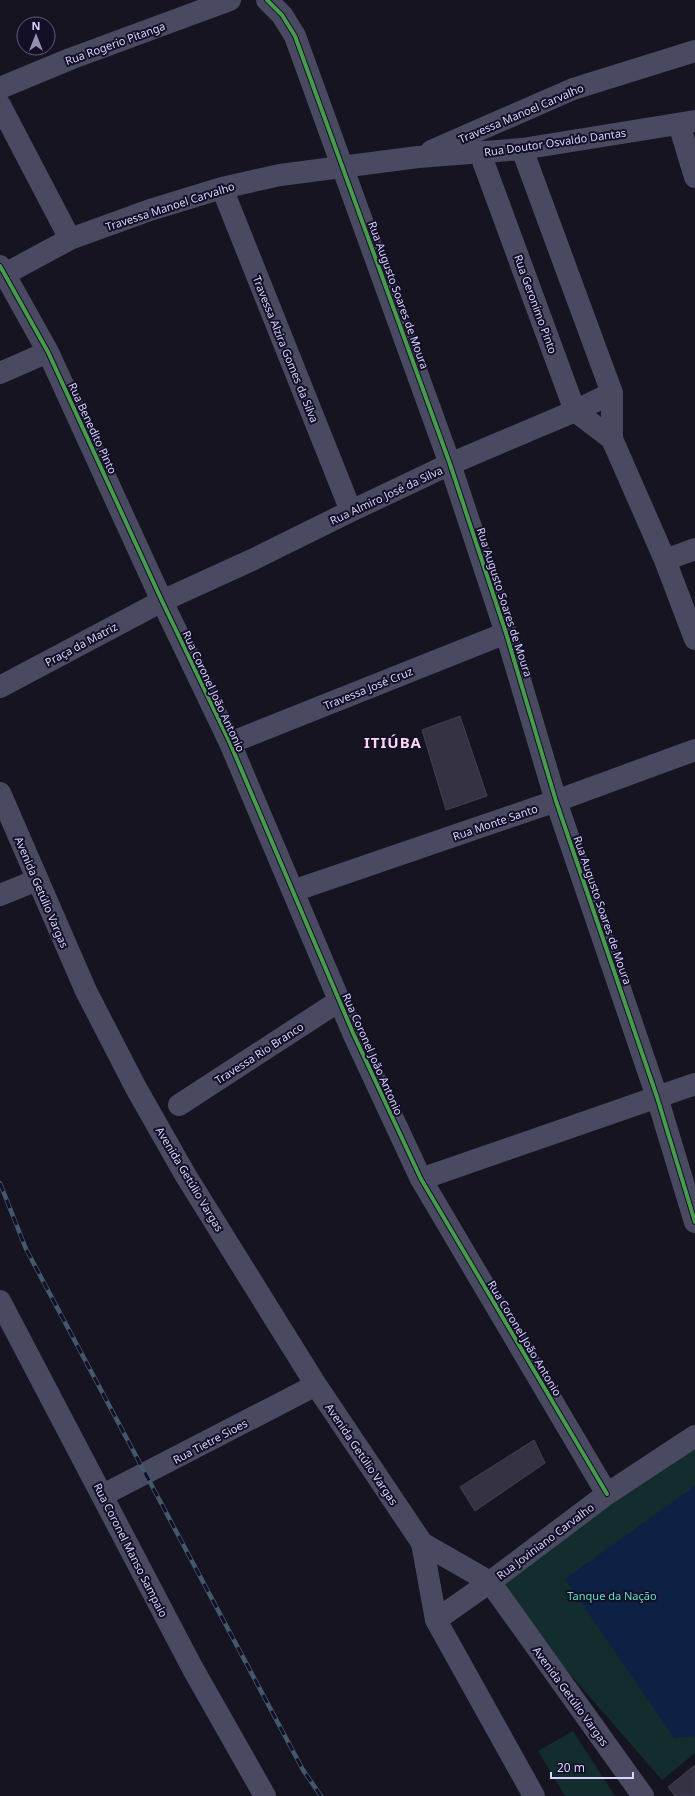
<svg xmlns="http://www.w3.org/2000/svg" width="695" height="1796" font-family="'Noto Sans',sans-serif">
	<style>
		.green { fill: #132c2d }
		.water { fill: #0d2144 }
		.building { fill: #343243; stroke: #433f54 }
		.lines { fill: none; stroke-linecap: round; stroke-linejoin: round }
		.minor { stroke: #4a4962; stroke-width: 22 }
		.rail-casing { stroke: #43596b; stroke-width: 4.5 }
		.rail { stroke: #130f26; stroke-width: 3; stroke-dasharray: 9; stroke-linecap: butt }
		.cycleway-casing { stroke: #130f26; stroke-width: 6 }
		.cycleway { stroke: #469c4c; stroke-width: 4 }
		.labels { text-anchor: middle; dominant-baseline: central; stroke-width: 4; stroke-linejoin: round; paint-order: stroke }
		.street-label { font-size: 11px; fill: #d9d4ff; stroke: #130f26 }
		.park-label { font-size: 11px; fill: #5fe0c0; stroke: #130f26 }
		.district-label { font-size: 15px; font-weight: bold; letter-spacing: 1px; fill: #ffd6f0; stroke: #130f26 }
	</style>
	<rect width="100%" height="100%" fill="#161421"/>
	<path class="green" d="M 695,1431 L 695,1753 L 662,1780 L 490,1582 Z
		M 573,1731 L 615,1796 L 565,1796 L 538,1751 Z"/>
	<path class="water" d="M 695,1486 L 695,1736 L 674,1738 L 565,1579 Z"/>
	<path class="building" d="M 460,716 L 487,796 L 446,810 L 422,730 Z
		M 534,1440 L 545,1463 L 475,1511 L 460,1487 Z
		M 695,1765 L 695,1796 L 675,1796 L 668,1787 Z"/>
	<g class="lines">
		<path class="minor" d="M 267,0 L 282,15 L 295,36 L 450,464 L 506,633 L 556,801 L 657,1097 L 695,1222
			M 0,88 L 70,59 L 230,0
			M 0,105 L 70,239
			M 679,124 L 695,177
			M 522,149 L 612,393 L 612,439 L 665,560 L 695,639
			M 431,151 L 573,89 L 695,51
			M 480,153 L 575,411 L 612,439
			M 222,188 L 351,511
			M 0,266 L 48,352 L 162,601 L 230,743 L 353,1033 L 421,1179 L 607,1494
			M 5,274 L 70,239 L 150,210 L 222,188 L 280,175 L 418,157 L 522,149 L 695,121
			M 0,373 L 48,352
			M 665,560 L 695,549
			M 0,687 L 162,601 L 254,559 L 351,511 L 450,464 L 575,411 L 612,393
			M 230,743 L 506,633
			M 0,793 L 86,991 L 136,1088 L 186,1176 L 316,1385 L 422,1543 L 436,1620 L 534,1796
			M 293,891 L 556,801 L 695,750
			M 0,895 L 37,880
			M 179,1105 L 339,1001
			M 421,1179 L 695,1084
			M 0,1301 L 193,1669 L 265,1796
			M 103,1495 L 316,1385
			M 422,1543 L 490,1582 L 643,1796
			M 436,1620 L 490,1582 L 607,1494 L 695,1436"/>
		<g class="rail-casing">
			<path id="rail" d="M 0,1183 L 26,1249 L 303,1770 L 321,1796"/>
		</g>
		<use href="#rail" class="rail"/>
		<g class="cycleway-casing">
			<path id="cycleway" d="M 267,0 L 282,15 L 295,36 L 450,464 L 506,633 L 556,801 L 657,1097 L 695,1222
				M 0,266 L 48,352 L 162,601 L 230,743 L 353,1033 L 421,1179 L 607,1494"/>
		</g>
		<use href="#cycleway" class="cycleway"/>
	</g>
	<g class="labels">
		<g class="street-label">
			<text transform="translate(115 43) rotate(-20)">Rua Rogerio Pitanga</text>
			<text transform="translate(521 113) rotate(-23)">Travessa Manoel Carvalho</text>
			<text transform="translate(555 142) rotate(-8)">Rua Doutor Osvaldo Dantas</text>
			<text transform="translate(170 206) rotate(-18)">Travessa Manoel Carvalho</text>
			<text transform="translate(399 295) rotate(70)">Rua Augusto Soares de Moura</text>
			<text transform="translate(536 304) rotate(70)">Rua Geronimo Pinto</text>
			<text transform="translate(286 349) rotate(68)">Travessa Alzira Gomes da Silva</text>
			<text transform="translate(93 428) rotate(65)">Rua Benedito Pinto</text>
			<text transform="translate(386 495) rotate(-25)">Rua Almiro José da Silva</text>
			<text transform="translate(505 602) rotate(72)">Rua Augusto Soares de Moura</text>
			<text transform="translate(81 644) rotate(-28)">Praça da Matriz</text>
			<text transform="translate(368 688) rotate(-22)">Travessa José Cruz</text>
			<text transform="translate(214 691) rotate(65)">Rua Coronel João Antonio</text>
			<text transform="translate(495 822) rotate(-19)">Rua Monte Santo</text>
			<text transform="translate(42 892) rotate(67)">Avenida Getúlio Vargas</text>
			<text transform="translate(603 910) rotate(71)">Rua Augusto Soares de Moura</text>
			<text transform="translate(259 1053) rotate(-33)">Travessa Rio Branco</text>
			<text transform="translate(373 1054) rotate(66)">Rua Coronel João Antonio</text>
			<text transform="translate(190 1179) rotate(59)">Avenida Getúlio Vargas</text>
			<text transform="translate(525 1338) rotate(59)">Rua Coronel João Antonio</text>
			<text transform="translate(210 1441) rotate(-28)">Rua Tietre Sioes</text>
			<text transform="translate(362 1454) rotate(56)">Avenida Getúlio Vargas</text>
			<text transform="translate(545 1541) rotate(-37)">Rua Joviniano Carvalho</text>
			<text transform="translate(131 1550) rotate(63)">Rua Coronel Manso Sampaio</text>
			<text transform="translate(571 1696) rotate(54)">Avenida Getúlio Vargas</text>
		</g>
		<g class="park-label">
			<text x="612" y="1595">Tanque da Nação</text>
		</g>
		<g class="district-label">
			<text x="393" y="742">ITIÚBA</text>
		</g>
	</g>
	<g transform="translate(36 36)"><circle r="19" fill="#130f26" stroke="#625e7d"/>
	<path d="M0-3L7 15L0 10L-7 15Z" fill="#9591b1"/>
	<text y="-6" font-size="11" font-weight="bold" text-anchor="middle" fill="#d9d4ff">N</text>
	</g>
	<path d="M551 1772v6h82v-6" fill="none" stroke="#d9d4ff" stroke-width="2"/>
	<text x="557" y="1772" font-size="12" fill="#d9d4ff" stroke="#130f26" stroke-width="3" paint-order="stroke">20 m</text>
</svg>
